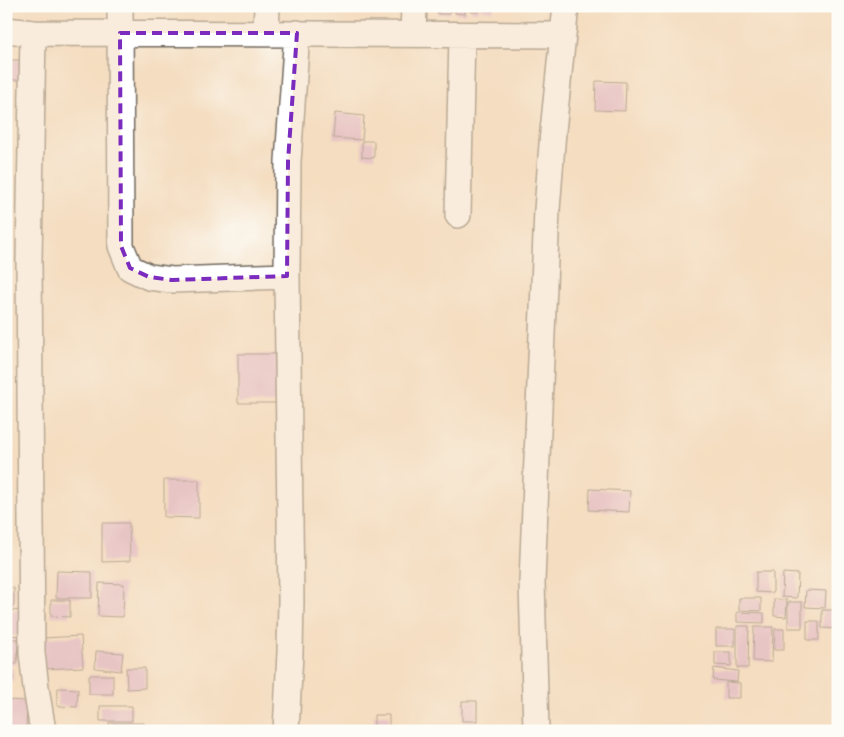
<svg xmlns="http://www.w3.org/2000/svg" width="844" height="737" font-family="Sriracha,sans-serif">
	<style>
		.building { fill: #daa9cd }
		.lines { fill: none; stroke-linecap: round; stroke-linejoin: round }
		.minor-casing { stroke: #71695f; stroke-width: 28 }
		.minor { stroke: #fff; stroke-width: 25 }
		.marked { fill: none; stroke: #7b2cbf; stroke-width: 4; stroke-dasharray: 10 6; stroke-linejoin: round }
	</style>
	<rect width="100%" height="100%" fill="#fdfcf7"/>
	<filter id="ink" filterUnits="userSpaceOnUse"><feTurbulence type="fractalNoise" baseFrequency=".02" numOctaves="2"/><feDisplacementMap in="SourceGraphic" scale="10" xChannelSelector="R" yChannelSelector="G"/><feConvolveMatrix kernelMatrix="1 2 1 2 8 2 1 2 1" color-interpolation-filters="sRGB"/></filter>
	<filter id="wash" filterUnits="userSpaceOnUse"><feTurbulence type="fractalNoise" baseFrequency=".0096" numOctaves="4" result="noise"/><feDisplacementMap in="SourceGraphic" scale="20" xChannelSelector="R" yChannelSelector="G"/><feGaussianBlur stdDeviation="1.12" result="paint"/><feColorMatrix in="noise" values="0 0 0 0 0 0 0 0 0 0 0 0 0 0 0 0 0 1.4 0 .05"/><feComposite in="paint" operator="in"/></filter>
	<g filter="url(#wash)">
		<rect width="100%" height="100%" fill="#f4ddc0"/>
		<g id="blocks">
			<path class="building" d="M 438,6 L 450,6 L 450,14 L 438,14 Z
				M 455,6 L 466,6 L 465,14 L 455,13 Z
				M 471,6 L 479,6 L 479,12 L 471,12 Z
				M 481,6 L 493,6 L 493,11 L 481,10 Z
				M 6,60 L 22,60 L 22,80 L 6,80 Z
				M 596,81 L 626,82 L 625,111 L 595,110 Z
				M 335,113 L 364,116 L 362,140 L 333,138 Z
				M 362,141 L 374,141 L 374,158 L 362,157 Z
				M 238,354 L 287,354 L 287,403 L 238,403 Z
				M 164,480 L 199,480 L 199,518 L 164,517 Z
				M 590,489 L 630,491 L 629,512 L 589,510 Z
				M 102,523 L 129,523 L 130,561 L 102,562 Z
				M 57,571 L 92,572 L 92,598 L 56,598 Z
				M 756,572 L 773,572 L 773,593 L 756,592 Z
				M 783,573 L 798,574 L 797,598 L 782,597 Z
				M 99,583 L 124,584 L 123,617 L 98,616 Z
				M 6,588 L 14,588 L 14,606 L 6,606 Z
				M 806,590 L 826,591 L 825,608 L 805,607 Z
				M 739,598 L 761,598 L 761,611 L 739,610 Z
				M 774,599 L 787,600 L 786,617 L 774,616 Z
				M 51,600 L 70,600 L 70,617 L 51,616 Z
				M 788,602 L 802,602 L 802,628 L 788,628 Z
				M 6,610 L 24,611 L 23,636 L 6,635 Z
				M 822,610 L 838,610 L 838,629 L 822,628 Z
				M 737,612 L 764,613 L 764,623 L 737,622 Z
				M 807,621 L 819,621 L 819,640 L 807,640 Z
				M 737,626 L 749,626 L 748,668 L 737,668 Z
				M 754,627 L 773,627 L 772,662 L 753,661 Z
				M 716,629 L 735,629 L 735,646 L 716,646 Z
				M 775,629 L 784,629 L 784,650 L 774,650 Z
				M 81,636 L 83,667 L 44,669 L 43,638 Z
				M 6,639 L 18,639 L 17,664 L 6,664 Z
				M 96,651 L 123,653 L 121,671 L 95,668 Z
				M 715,652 L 731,652 L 731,666 L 715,665 Z
				M 126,668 L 145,668 L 145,688 L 127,689 Z
				M 714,668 L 738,671 L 737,682 L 713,680 Z
				M 6,669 L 13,669 L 13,681 L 6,681 Z
				M 89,675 L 113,675 L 113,694 L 89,694 Z
				M 726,682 L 740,683 L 740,698 L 726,698 Z
				M 58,688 L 78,689 L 77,707 L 57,706 Z
				M 6,700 L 27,701 L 26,731 L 6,731 Z
				M 462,701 L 477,701 L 477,721 L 462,721 Z
				M 100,706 L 132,706 L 132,721 L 100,721 Z
				M 374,715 L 389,715 L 389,729 L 374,729 Z
				M 109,723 L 144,723 L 144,731 L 109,731 Z"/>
		</g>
	</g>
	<g filter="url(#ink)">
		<use href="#blocks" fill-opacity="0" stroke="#71695f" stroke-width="1"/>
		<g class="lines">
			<g class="minor-casing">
				<path id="minor" d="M 120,6 L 121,246 L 130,268 L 149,277 L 172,280 L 287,276
					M 6,30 L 33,33 L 563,35
					M 33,33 L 29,261 L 32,653 L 36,688 L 43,731
					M 266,33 L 267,6
					M 413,34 L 414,6
					M 458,215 L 462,35
					M 286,731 L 290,653 L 291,600 L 287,276 L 288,161 L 297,33
					M 536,731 L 532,582 L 547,210 L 553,131 L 566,6"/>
			</g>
			<use href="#minor" class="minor"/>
		</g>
	</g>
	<path d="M0 0H844V737H0ZM 120,33 L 297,33 L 288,161 L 287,276 L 172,280 L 149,277 L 130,268 L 121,246 Z" fill="#f4ddc0" fill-opacity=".55" fill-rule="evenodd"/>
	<path class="marked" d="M 120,33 L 297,33 L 288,161 L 287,276 L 172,280 L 149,277 L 130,268 L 121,246 Z"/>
	<rect width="844" height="737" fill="none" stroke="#fdfcf7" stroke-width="25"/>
</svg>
